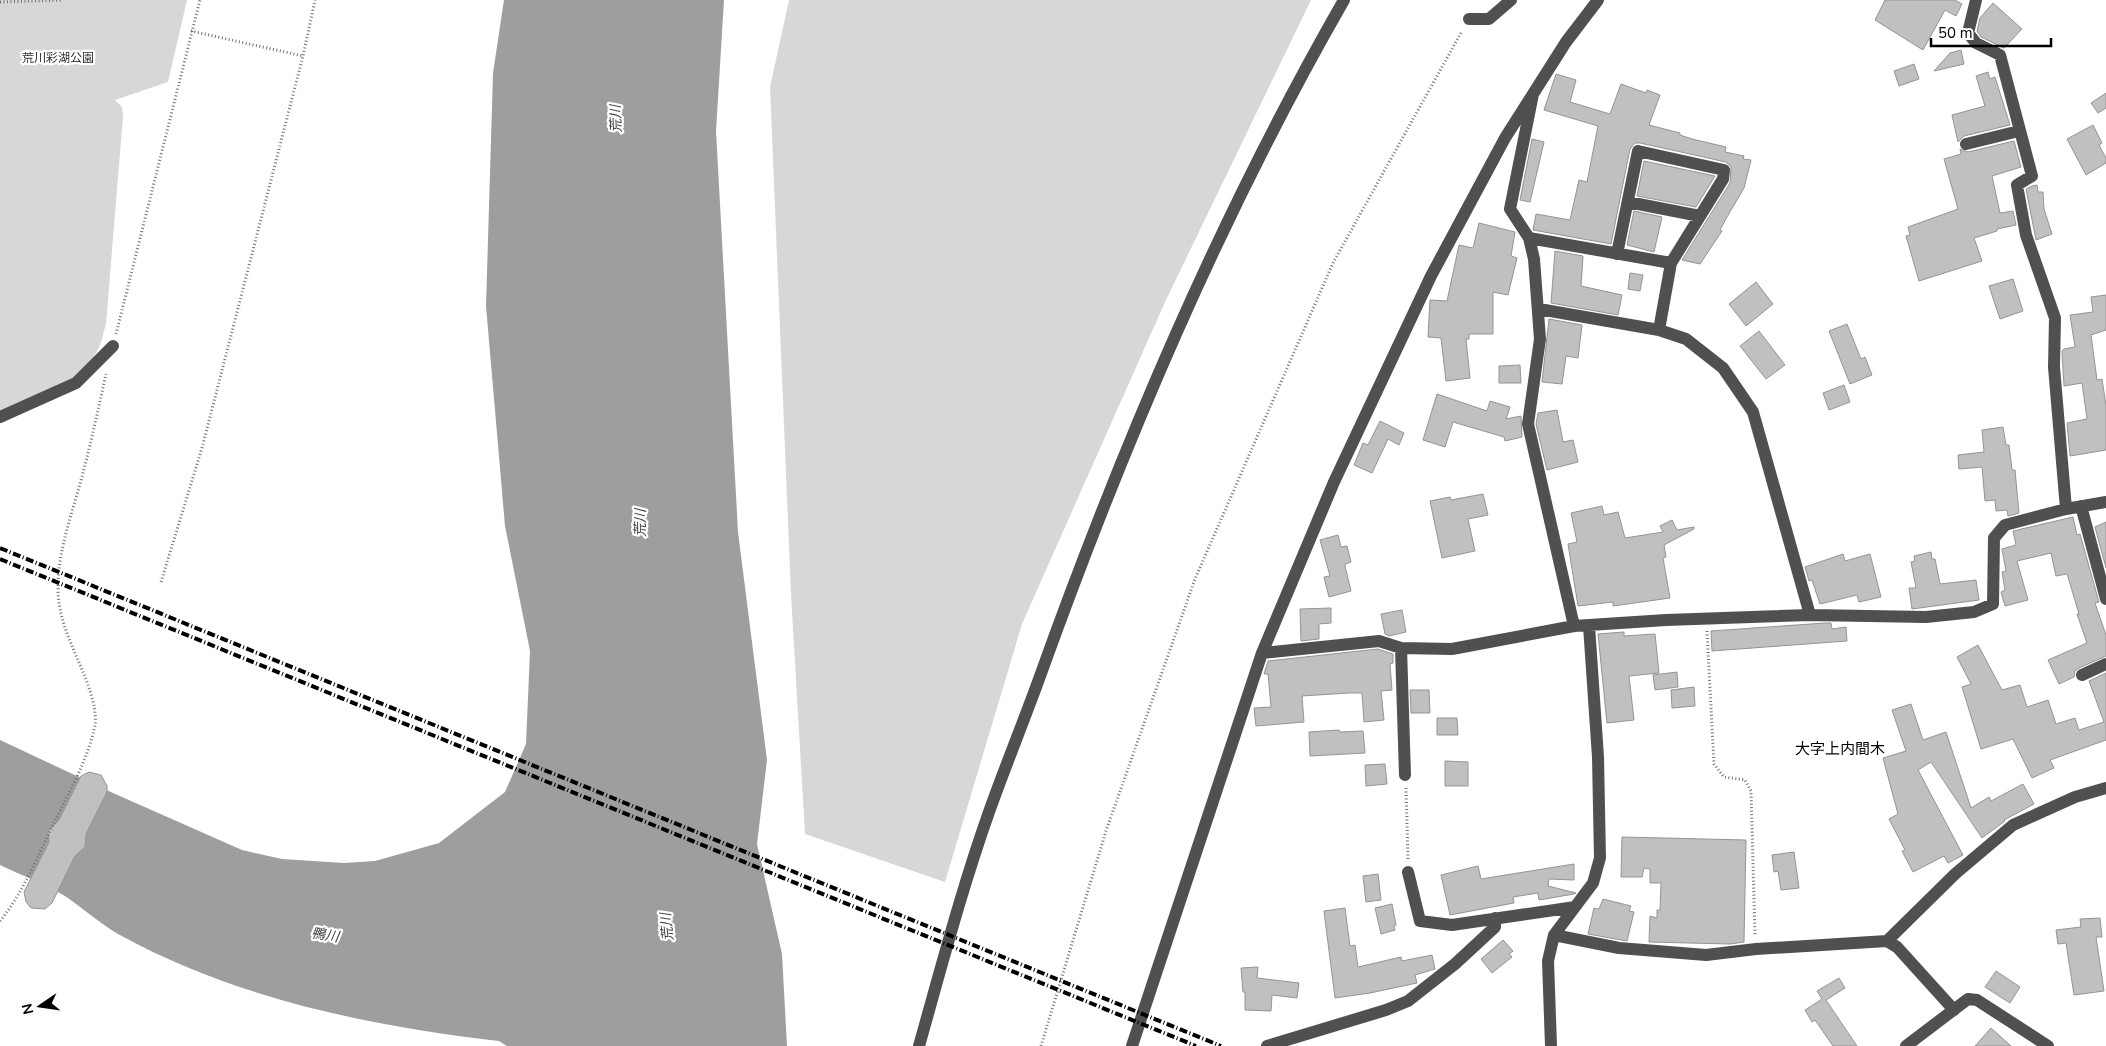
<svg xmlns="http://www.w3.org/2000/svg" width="2106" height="1046" font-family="'Nunito Sans','Noto Sans JP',sans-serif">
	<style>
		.green { fill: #d7d7d7 }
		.water { fill: #9e9e9e }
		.building { fill: #c0c0c0; stroke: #949494 }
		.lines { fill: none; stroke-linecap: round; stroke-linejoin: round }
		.path { stroke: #727272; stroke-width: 3; stroke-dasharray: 1 2.5; stroke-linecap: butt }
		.minor { stroke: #505050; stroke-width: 12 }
		.rail { stroke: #000; stroke-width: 4; stroke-dasharray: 8 2.5 1 2.5; stroke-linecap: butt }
		.labels { text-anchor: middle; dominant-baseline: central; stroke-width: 4.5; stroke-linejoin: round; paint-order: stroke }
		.park-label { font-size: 12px; fill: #2e2e2e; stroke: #fff }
		.water-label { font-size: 14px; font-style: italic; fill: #3f3f3f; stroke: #fff }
		.quarter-label { font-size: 15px; fill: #000; stroke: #fff }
	</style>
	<rect width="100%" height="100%" fill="#fff"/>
	<path class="green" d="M 0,0 L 187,0 L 168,82 L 115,100 L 122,107 L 123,116 L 106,324 C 103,333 102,343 97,351 C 78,387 35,398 0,413 Z
		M 789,0 L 1311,0 L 1165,302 L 1022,624 L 945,882 L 805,834 L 791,594 L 770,87 Z"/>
	<path class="water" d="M 504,0 L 724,0 L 716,131 L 738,532 L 767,760 L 757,844 L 782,954 L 787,1046 L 507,1046 L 499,1041 C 368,1026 234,998 118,934 C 99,923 83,908 65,896 C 45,884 21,875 0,865 L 0,740 L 113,793 L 242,850 L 282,859 L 344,863 L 375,861 L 439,843 L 505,792 L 526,744 L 530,651 L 505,526 L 486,306 L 493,73 Z"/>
	<path class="building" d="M 1885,0 L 1955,0 L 1962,4 L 1956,16 L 1945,10 L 1923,50 L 1875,20 Z
		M 1993,3 L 2022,29 L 2004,48 L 1981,37 L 1977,31 L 1980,18 Z
		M 1961,50 L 1964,64 L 1934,71 L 1950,53 Z
		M 1914,64 L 1919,79 L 1899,86 L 1894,71 Z
		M 1988,72 L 1990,79 L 1995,77 L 2010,125 L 1964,136 L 1958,142 L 1952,115 L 1985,106 L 1976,76 Z
		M 1556,74 L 1576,80 L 1570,102 L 1610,114 L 1621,84 L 1646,93 L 1647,90 L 1660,95 L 1649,125 L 1680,133 L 1680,135 L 1692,139 L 1726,147 L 1725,152 L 1744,156 L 1743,159 L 1751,160 L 1744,188 L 1727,217 L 1720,230 L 1722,231 L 1700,264 L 1682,260 L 1730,183 L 1731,167 L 1726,162 L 1640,143 L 1635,143 L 1630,149 L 1611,244 L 1533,230 L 1536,214 L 1570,220 L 1579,180 L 1587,182 L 1598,126 L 1544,110 Z
		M 2106,93 L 2106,108 L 2098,113 L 2091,103 Z
		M 2093,125 L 2102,143 L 2099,145 L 2106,158 L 2106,163 L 2086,175 L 2067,139 Z
		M 1532,139 L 1544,142 L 1530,202 L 1520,200 Z
		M 2014,141 L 2021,167 L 1992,176 L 2000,213 L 2013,211 L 2016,225 L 1997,229 L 1997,231 L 1974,238 L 1982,261 L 1919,281 L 1906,236 L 1910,235 L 1908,227 L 1958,209 L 1944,159 L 1961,154 L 1960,149 L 1968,152 Z
		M 1644,161 L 1715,176 L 1696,207 L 1637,196 Z
		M 2037,185 L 2038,192 L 2043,192 L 2044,209 L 2052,234 L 2036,240 L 2026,189 L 2032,186 Z
		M 1634,211 L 1662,217 L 1654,252 L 1627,245 Z
		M 1479,223 L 1515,232 L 1511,256 L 1517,258 L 1508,295 L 1493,292 L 1493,334 L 1469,334 L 1469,339 L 1466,339 L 1470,378 L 1446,381 L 1441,338 L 1428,337 L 1430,300 L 1447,301 L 1459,245 L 1473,248 Z
		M 1555,251 L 1583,256 L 1581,286 L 1622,295 L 1618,315 L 1551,303 Z
		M 1630,273 L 1643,275 L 1640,291 L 1628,289 Z
		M 2013,279 L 2023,311 L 2000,319 L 1989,286 Z
		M 1756,282 L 1773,304 L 1746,326 L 1729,304 Z
		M 2106,295 L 2106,330 L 2091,335 L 2097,380 L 2102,379 L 2106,405 L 2106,450 L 2070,456 L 2067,423 L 2087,419 L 2082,383 L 2064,386 L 2062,351 L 2064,349 L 2075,347 L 2070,315 L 2093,312 L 2091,297 Z
		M 1549,319 L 1582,325 L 1578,358 L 1566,356 L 1562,384 L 1542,382 Z
		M 1847,324 L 1861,359 L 1865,357 L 1872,375 L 1850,384 L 1829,331 Z
		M 1759,331 L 1785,365 L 1766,379 L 1740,346 Z
		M 1520,365 L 1521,383 L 1499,383 L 1499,366 Z
		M 1844,385 L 1850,402 L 1829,410 L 1823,393 Z
		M 1437,394 L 1487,411 L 1490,401 L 1510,407 L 1506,419 L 1521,416 L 1522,437 L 1505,441 L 1504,437 L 1453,422 L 1445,447 L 1423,440 Z
		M 1557,410 L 1563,442 L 1573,440 L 1578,462 L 1547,470 L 1536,424 L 1538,413 Z
		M 1380,421 L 1404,433 L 1399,445 L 1388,439 L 1372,473 L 1354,465 L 1363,443 L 1368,445 Z
		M 2003,427 L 2006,445 L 2009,445 L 2012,470 L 2015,470 L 2019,513 L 2008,516 L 2007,510 L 1996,511 L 1995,500 L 1985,501 L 1982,467 L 1959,469 L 1958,455 L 1984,452 L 1982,430 Z
		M 1483,494 L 1488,515 L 1468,519 L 1475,551 L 1442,558 L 1430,501 L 1450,497 L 1451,500 Z
		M 1602,506 L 1604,515 L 1618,512 L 1625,538 L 1663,532 L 1660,526 L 1672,520 L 1677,530 L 1694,527 L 1694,529 L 1664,545 L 1666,557 L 1663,558 L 1670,598 L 1613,606 L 1613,602 L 1578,606 L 1568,544 L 1577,542 L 1571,513 Z
		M 2073,517 L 2077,535 L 2080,534 L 2099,602 L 2095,603 L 2106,635 L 2106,656 L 2079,668 L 2075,671 L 2074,677 L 2059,684 L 2048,660 L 2087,643 L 2077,614 L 2079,614 L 2068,577 L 2067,574 L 2056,576 L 2051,553 L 2017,561 L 2028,600 L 2005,606 L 2001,592 L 2005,590 L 2002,572 L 2006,571 L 2002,549 L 2016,545 L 2013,531 Z
		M 2106,522 L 2106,568 L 2095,527 Z
		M 1338,535 L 1341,547 L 1347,546 L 1351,562 L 1345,564 L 1345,566 L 1351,591 L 1329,597 L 1324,577 L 1330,576 L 1320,540 Z
		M 1931,552 L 1932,559 L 1935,559 L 1940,584 L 1976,580 L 1979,600 L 1912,609 L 1909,588 L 1916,588 L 1911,562 L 1915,561 L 1914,556 Z
		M 1843,554 L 1845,561 L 1870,554 L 1881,597 L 1859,602 L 1857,595 L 1820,604 L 1812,580 L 1809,581 L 1805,567 Z
		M 1331,608 L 1331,623 L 1319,624 L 1319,639 L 1301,641 L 1300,609 Z
		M 1402,610 L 1406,632 L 1389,636 L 1385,634 L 1381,614 Z
		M 1825,623 L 1831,623 L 1832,629 L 1846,627 L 1847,641 L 1712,651 L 1711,631 Z
		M 1624,632 L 1624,636 L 1655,634 L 1659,673 L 1629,676 L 1634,720 L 1607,723 L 1598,634 Z
		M 1978,645 L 2002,690 L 2020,685 L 2027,707 L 2048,700 L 2056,724 L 2075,718 L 2079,730 L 2104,722 L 2089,681 L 2106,673 L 2106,740 L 2050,760 L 2054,768 L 2032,778 L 2013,739 L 1981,749 L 1962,687 L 1971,684 L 1957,657 Z
		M 1378,649 L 1393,654 L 1393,663 L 1390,664 L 1392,690 L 1381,691 L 1384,720 L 1364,722 L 1362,693 L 1349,693 L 1302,696 L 1304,722 L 1256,726 L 1254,708 L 1271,707 L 1268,674 L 1264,674 L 1268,661 Z
		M 1677,672 L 1678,687 L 1655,690 L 1653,675 Z
		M 1694,687 L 1695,706 L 1672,708 L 1671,690 Z
		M 1410,690 L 1429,690 L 1430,713 L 1411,713 Z
		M 1911,704 L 1923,740 L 1946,732 L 1971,808 L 1989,797 L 1991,801 L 2023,784 L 2034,804 L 2004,820 L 2005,821 L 1982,838 L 1931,762 L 1918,770 L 1963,855 L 1948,863 L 1944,856 L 1913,872 L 1902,851 L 1905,850 L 1889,819 L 1898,814 L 1883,758 L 1906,751 L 1892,710 Z
		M 1437,718 L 1457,718 L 1458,735 L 1437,735 Z
		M 1339,730 L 1340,732 L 1363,731 L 1365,753 L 1310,756 L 1309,732 Z
		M 1445,761 L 1468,762 L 1468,786 L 1445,786 Z
		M 1385,764 L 1387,784 L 1366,786 L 1365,765 Z
		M 89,772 L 101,775 L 107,786 L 107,792 L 86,834 L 85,847 L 75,856 L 52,903 L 45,909 L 31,908 L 26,902 L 24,892 L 49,842 L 48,831 L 59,820 L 81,776 Z
		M 1622,837 L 1746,840 L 1744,942 L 1730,944 L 1649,942 L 1650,916 L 1657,918 L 1657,910 L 1660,910 L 1661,883 L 1650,883 L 1650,869 L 1644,868 L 1642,877 L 1621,877 Z
		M 1794,852 L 1799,888 L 1781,890 L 1778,871 L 1774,872 L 1772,855 Z
		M 1574,864 L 1574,880 L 1549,879 L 1548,886 L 1576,893 L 1574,894 L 1539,900 L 1538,893 L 1513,897 L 1514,903 L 1450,915 L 1441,875 L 1478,866 L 1481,879 Z
		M 1378,874 L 1381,900 L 1366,902 L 1363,876 Z
		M 1603,899 L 1631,906 L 1629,911 L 1634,912 L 1627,941 L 1588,934 L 1594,908 L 1599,909 Z
		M 1392,904 L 1396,925 L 1394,926 L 1395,930 L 1381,934 L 1375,908 Z
		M 1345,908 L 1350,946 L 1355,945 L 1358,967 L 1401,957 L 1402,961 L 1432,955 L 1435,969 L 1415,975 L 1417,983 L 1370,993 L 1335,998 L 1324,911 Z
		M 2100,918 L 2102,937 L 2096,937 L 2104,991 L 2074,995 L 2066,943 L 2058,944 L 2056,930 L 2081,927 L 2080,919 Z
		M 1503,940 L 1513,951 L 1509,954 L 1512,957 L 1492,973 L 1481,959 Z
		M 1258,967 L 1257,978 L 1299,983 L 1297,998 L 1272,995 L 1271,1011 L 1245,1010 L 1245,992 L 1243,992 L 1241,968 Z
		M 1996,971 L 2020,987 L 2010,1003 L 1985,987 Z
		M 1839,978 L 1845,988 L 1826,1000 L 1857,1046 L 1833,1046 L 1815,1020 L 1812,1022 L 1805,1010 L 1822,999 L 1817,991 Z
		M 1991,1028 L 2011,1046 L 1975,1046 Z"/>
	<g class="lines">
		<path class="path" d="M 0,2 L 63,0
			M 191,31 L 303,56 L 315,0
			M 116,334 L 200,0
			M 161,582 L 202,448 L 303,56
			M 1707,631 L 1714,764 L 1724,777 L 1745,780 L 1751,791 L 1755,936
			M 1406,788 L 1408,859
			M 0,921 C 22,894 36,860 51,829 C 67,796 88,761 95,725 C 96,719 95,712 94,706 C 86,667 59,632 58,591 C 57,550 74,509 84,469 C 92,438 99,406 106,374
			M 1041,1046 L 1106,831 L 1195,579 L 1333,263 L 1462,31"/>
		<path class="minor" d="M 1976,0 L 1968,33 L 1976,43 L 2000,55 L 2032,176 L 2017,185 L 2026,235 L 2055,318 L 2054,367 L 2066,509
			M 1469,19 L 1489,19 L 1511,0
			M 1966,144 L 2019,131
			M 1628,202 L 1700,216
			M 1529,238 L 1671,263
			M 1617,254 L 1638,151 L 1724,170 L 1723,179 L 1671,263 L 1659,330
			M 1539,309 L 1659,330 L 1686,339 L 1723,368 L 1753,412 L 1810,615
			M 0,417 L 76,383 L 113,346
			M 2081,506 L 2106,599
			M 1574,626 L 1528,424 L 1540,339 L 1534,259 L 1529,238 L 1510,209 L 1533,94 L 1566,42 L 1598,0
			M 1401,648 L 1405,775
			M 1262,653 L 1379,641 L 1401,648 L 1452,649 L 1574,626 L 1666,620 L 1810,615 L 1926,617 L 1974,612 L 1993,604 L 1994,538 L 2005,525 L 2066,509 L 2106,502
			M 2082,675 L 2106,664
			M 1408,872 L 1420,921 L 1452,925 L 1575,907
			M 1554,935 L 1619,948 L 1706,955 L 1756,949 L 1887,941
			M 1954,1010 L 1897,947 L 1887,941 L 1955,874 L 2013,825 L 2075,797 L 2106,788
			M 919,1046 C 941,968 962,888 989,812 C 1005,767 1023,723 1039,679 C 1123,445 1220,216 1344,0
			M 1132,1046 L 1262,653 L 1334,482 L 1431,276 L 1505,138 L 1533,94
			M 1267,1046 L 1386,1010 L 1408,1001 L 1455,964 L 1495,927 L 1495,918
			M 1551,1046 L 1548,961 L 1554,935 L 1593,883 L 1600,858 L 1598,757 L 1589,626
			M 1906,1046 L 1968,999 L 1977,1000 L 2048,1046"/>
		<path class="rail" d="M 0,548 L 1221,1046
			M 0,559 L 1196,1046"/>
	</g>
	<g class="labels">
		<g class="park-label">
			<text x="58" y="58">荒川彩湖公園</text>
		</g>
		<g class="water-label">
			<text transform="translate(616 119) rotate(-92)">荒川</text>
			<text transform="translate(640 523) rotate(-90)">荒川</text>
			<text transform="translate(667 927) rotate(-96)">荒川</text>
			<text transform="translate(325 935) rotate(9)">鴨川</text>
		</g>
		<g class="quarter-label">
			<text x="1840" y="749">大字上内間木</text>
		</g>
	</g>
	<g transform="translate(40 1006) rotate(257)" stroke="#ffffff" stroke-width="4" paint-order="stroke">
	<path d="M0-4L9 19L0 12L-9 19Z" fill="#000000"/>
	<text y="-8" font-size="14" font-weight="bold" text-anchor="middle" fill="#000000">N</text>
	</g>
	<path d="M1931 38v8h120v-8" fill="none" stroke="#000000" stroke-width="2.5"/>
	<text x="1938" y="38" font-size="15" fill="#000000" stroke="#ffffff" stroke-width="4" paint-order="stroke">50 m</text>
</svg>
